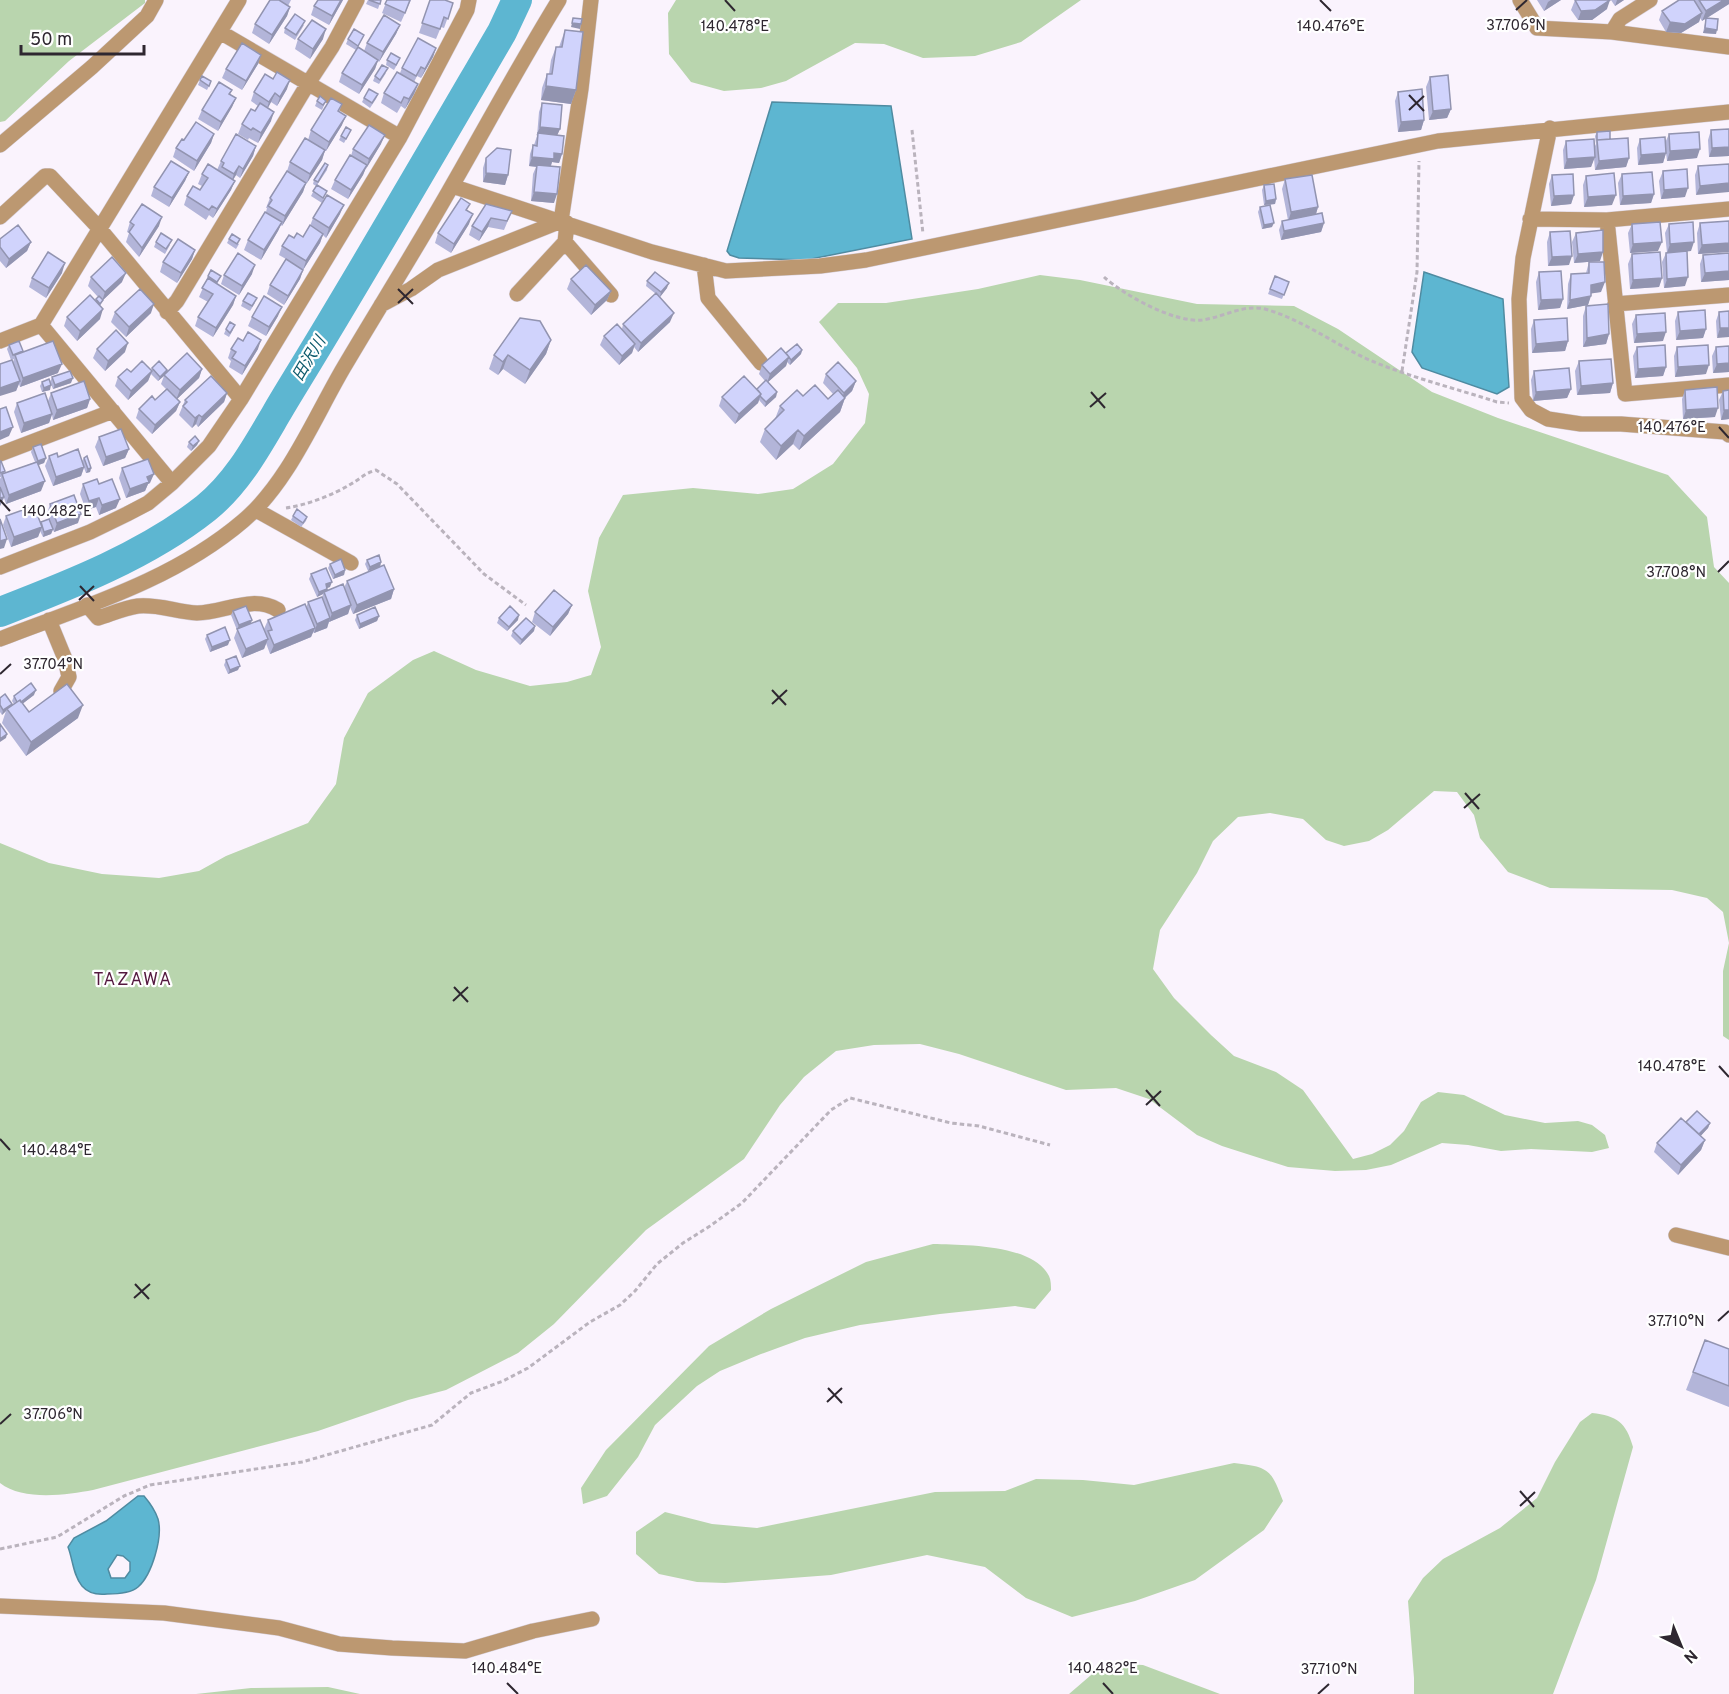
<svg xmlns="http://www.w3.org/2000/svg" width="1729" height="1694" font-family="Overpass,'Noto Sans JP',sans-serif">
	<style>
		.green { fill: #b9d5ae }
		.water { fill: #5db6d1; stroke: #4f8ba1; stroke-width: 1.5; fill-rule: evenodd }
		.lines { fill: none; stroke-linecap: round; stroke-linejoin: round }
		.river { stroke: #5db6d1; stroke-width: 30 }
		.minor-casing { stroke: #d5ced8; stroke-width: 16 }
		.path { stroke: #bab3bd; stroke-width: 3; stroke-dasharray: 4.5 3; stroke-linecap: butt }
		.minor { stroke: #bc9871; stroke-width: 15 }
		.wall { fill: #b3b5d9 }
		.shaded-wall { fill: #9294b0 }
		.building { fill: #d0d3fc; stroke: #9294b0; stroke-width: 1.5 }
		.ticks { fill: none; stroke: #2e2730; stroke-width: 2 }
		.labels { text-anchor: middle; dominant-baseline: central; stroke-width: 4.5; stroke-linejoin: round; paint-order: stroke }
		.water-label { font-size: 16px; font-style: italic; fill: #0d5a6c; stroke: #fff }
		.quarter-label { font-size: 18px; letter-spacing: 1.5px; fill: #54183f; stroke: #fff }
		.ticks-label { font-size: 15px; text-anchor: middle; fill: #2e2730; stroke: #fff; stroke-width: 4.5; stroke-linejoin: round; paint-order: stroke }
	</style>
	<rect width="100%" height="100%" fill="#faf3fd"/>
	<path class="green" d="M 0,0 L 145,0 L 145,3 L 69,61 L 5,121 L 0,122 Z
		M 676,0 L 1081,0 L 1021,42 L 975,56 L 923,58 L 884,44 L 855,43 L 786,81 L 761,88 L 724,91 L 691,82 L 669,54 L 668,13 Z
		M 1040,275 L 1080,280 L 1197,304 L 1294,306 L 1338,329 L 1432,392 L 1498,418 L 1668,475 L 1707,517 L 1714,567 L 1729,583 L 1729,1040 L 1723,1036 L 1723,971 L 1729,943 L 1723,912 L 1707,898 L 1672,890 L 1550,888 L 1508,872 L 1480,838 L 1474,815 L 1457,792 L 1434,791 L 1388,830 L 1369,841 L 1344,846 L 1326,840 L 1303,819 L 1270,813 L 1238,817 L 1213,841 L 1197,873 L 1160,930 L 1153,969 L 1174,998 L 1211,1035 L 1234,1056 L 1276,1072 L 1303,1090 L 1353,1159 L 1372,1154 L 1390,1145 L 1404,1131 L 1421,1102 L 1438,1092 L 1464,1095 L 1505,1115 L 1545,1123 L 1578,1121 L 1592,1125 L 1605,1135 L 1609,1148 L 1592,1152 L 1531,1149 L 1501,1151 L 1468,1145 L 1442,1143 L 1391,1165 L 1366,1170 L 1335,1171 L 1288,1167 L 1222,1146 L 1197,1135 L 1149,1099 L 1116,1088 L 1066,1090 L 959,1054 L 920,1044 L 874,1045 L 836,1051 L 804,1077 L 780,1105 L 744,1159 L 646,1230 L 554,1324 L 518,1353 L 446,1390 L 408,1400 L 318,1431 L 93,1490 C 66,1495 23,1501 0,1483 L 0,843 L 49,863 L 102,874 L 159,878 L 199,871 L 226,856 L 308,823 L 336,784 L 344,738 L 368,693 L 413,660 L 434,651 L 476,670 L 530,686 L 567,682 L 591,675 L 601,647 L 588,591 L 599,538 L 623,495 L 693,488 L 758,494 L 793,489 L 833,464 L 865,423 L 869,394 L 857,368 L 819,322 L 838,303 L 886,303 L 978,289 Z
		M 933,1244 C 964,1245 1033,1244 1049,1276 C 1051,1280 1051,1286 1051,1290 L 1035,1309 L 1015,1306 L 940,1314 L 860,1325 L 805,1338 L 761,1354 L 720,1371 L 697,1386 L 655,1425 L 638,1457 L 607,1496 L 583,1504 L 581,1488 L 606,1450 L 709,1346 L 771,1309 L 866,1262 Z
		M 1592,1413 C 1617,1416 1626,1422 1633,1447 L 1596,1580 L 1553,1694 L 1414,1694 L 1414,1678 L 1408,1601 L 1423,1578 L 1443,1559 L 1500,1528 L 1537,1498 L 1555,1462 L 1580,1422 Z
		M 1234,1463 C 1269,1467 1271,1469 1283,1501 L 1264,1530 L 1195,1580 L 1135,1601 L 1072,1617 L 1026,1598 L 985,1567 L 927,1555 L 831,1575 L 725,1583 L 697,1582 L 659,1574 L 636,1554 L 636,1532 L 665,1512 L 712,1524 L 757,1528 L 935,1492 L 1005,1491 L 1036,1479 L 1083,1480 L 1134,1485 Z
		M 1105,1663 L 1143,1665 L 1220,1694 L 1069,1694 Z
		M 328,1687 L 360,1694 L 196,1694 L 251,1688 Z"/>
	<path class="water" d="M 772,102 L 891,106 L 912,239 L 806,260 L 739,258 L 730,255 L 727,251 Z
		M 1424,272 L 1503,299 L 1509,387 L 1497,394 L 1422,368 L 1412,352 Z
		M 138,1496 L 144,1496 C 150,1503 155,1510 158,1519 C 163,1537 152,1575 138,1587 C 131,1593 116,1594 107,1594 C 98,1595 88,1593 82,1586 C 73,1575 73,1560 68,1547 L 74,1538 L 106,1521 ZM 117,1555 L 123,1556 L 130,1562 L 130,1571 L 125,1578 L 111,1578 L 108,1569 Z"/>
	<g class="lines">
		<path class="river" d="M 0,612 C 70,585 147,555 206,508 C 237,483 256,448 276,414 C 287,395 299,376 311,356 C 376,249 439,140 502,32 L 517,0"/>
		<g class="minor-casing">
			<path id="minor" d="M 1520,0 L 1537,28 L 1612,32 L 1729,47
				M 220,32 L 400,137
				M 1612,32 L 1620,19 L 1650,0
				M 1550,128 L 1523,258 L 1519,299 L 1522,398 L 1531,410 L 1548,419 L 1581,424 L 1621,424 L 1725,432 L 1729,435
				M 0,145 L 92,67 L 147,16 L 156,0
				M 452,186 L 652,252 L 726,271 L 820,266 L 866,260 L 1438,141 L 1729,112
				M 0,217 L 45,176 L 50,176 L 99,228 L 241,399
				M 1530,219 L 1607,220 L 1729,209
				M 1607,220 L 1625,394 L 1729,385
				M 567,223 L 565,242 L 611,295
				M 704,265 L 708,298 L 761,363
				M 517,294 L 565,242
				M 1615,304 L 1729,295
				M 381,305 L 411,289 L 438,270 L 561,221 L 581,89 L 591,0
				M 167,312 L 177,301 L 309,82 L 332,47 L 357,0
				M 41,325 L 172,483
				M 0,341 L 41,325 L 239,0
				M 0,454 L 113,411
				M 256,510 L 351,563
				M 0,567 L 90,532 L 127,514 L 148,503 L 172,483 L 209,446 L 241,399 L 400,137 L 467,10 L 469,0
				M 87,605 L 98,618 C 111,614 124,608 138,606 C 158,604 177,612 197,613 C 224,613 252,594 278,610
				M 49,620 L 65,659 L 69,677 L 61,691
				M 0,639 C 83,607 174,580 243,521 C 288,483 314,418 344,367 C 380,306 418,246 453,184 C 488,123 522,60 559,0
				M 1676,1235 L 1729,1248
				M 0,1606 L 164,1613 L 279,1628 L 339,1644 L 392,1648 L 465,1651 L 533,1631 L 592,1619"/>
		</g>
		<path class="path" d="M 912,130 L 923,234
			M 1104,277 C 1124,295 1174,323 1202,320 C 1224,317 1243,304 1265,309 C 1301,319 1333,343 1367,359 C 1409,377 1454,388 1497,402 L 1509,403
			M 1402,371 L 1417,272 L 1419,161
			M 286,508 C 307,505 333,495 351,484 C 360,479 365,473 376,470 L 397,484 L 484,574 L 526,605
			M 0,1549 L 57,1537 L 124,1496 L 150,1485 L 302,1462 L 432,1425 L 471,1393 L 503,1381 L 528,1368 L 590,1322 L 620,1305 L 635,1291 L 657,1264 L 683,1243 L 710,1226 L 742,1203 L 831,1110 L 850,1098 L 951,1123 L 979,1126 L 1050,1145"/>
		<use href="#minor" class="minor"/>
	</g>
	<path class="wall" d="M 270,0 L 291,0 L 288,6 L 290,7 L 287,16 L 269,44 L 252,33 L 255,24 Z
		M 343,0 L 329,25 L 311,15 L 314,6 Z
		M 368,0 L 381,0 L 378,9 L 366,4 Z
		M 387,0 L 411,0 L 401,22 L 382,13 Z
		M 430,0 L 453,3 L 444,28 L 441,27 L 436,39 L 419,33 Z
		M 1537,0 L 1561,0 L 1544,11 Z
		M 1575,0 L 1607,9 L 1592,20 L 1578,20 L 1571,10 Z
		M 1611,0 L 1624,0 L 1615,6 Z
		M 1679,0 L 1729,0 L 1729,4 L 1707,18 L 1716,34 L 1703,33 L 1706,18 L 1702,21 L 1700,18 L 1699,22 L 1681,33 L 1666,32 L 1659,20 L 1662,11 Z
		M 304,25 L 295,40 L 284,33 L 285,28 Z
		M 400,25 L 396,34 L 379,62 L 378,61 L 375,69 L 359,94 L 339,82 L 342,73 L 356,50 L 346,44 L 348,39 L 364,35 L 358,47 L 364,51 L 367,43 Z
		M 565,30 L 576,90 L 571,104 L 541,100 L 542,88 L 547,74 L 549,74 L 551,60 L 556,47 L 559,47 Z
		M 298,39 L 323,39 L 310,59 L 295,49 Z
		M 436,48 L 433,57 L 421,78 L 417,76 L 414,82 L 418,84 L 414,94 L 405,109 L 401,106 L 397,113 L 381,103 L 384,93 L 400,73 L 402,68 Z
		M 261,55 L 258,64 L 242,90 L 222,78 L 226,69 Z
		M 387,60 L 398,63 L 394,70 L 386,65 Z
		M 386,73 L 379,84 L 373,81 L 375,76 Z
		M 1430,77 L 1451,109 L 1447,118 L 1429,120 L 1426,87 Z
		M 200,80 L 209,86 L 207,90 L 198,85 Z
		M 287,89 L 277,106 L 271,102 L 268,108 L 271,121 L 258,143 L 249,138 L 248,140 L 238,134 L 242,124 L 255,111 L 258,106 L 251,101 L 254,92 Z
		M 232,90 L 230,95 L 236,98 L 232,107 L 218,131 L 198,119 L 202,110 Z
		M 1398,92 L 1424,120 L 1421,130 L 1398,132 L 1395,101 Z
		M 378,94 L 376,99 L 370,108 L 362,102 L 364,98 Z
		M 317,101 L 326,101 L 322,110 L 315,106 Z
		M 542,103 L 560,129 L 557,135 L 562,154 L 559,163 L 552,162 L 551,166 L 554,203 L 531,201 L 533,174 L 536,167 L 529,166 L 530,154 L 533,145 L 534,145 L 537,136 L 539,112 Z
		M 342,104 L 339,112 L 342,125 L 326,151 L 325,151 L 322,160 L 307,183 L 306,183 L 303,192 L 282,226 L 281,225 L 278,231 L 261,260 L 244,250 L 248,240 L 266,212 L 267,208 L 266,208 L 270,198 L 287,171 L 290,162 L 308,140 L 311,130 Z
		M 1729,129 L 1729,156 L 1709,157 L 1708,140 L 1711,130 Z
		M 1597,132 L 1610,139 L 1629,158 L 1626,167 L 1595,170 L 1594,158 L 1591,167 L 1564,169 L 1563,150 L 1566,141 L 1594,148 L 1596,144 L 1595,136 Z
		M 214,134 L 211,143 L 194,171 L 173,157 L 176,148 Z
		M 349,134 L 344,143 L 339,140 L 341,136 Z
		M 1669,134 L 1697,158 L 1667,161 L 1666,153 L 1663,163 L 1638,165 L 1637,148 L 1640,139 L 1665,143 Z
		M 381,144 L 366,168 L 363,175 L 348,199 L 331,189 L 335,180 L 351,156 L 353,149 Z
		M 256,146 L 253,156 L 240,178 L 236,175 L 233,180 L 231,190 L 213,218 L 209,215 L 206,220 L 184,205 L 187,196 L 200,190 L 202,186 L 198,184 L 202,174 L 217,170 L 221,161 Z
		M 486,158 L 508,175 L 505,185 L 483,182 L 483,168 Z
		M 1729,164 L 1696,195 L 1695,175 L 1698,166 Z
		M 328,165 L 327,170 L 317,185 L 327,191 L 322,203 L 311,196 L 316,186 L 313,184 L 314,180 Z
		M 1663,171 L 1685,197 L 1661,199 L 1659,181 Z
		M 189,172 L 185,181 L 169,207 L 151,196 L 154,187 Z
		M 1622,174 L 1654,194 L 1651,203 L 1620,205 L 1618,183 Z
		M 1552,175 L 1574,195 L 1571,204 L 1551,206 L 1549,184 Z
		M 1586,176 L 1612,205 L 1584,207 L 1583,185 Z
		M 1285,179 L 1318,207 L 1316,214 L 1324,223 L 1321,232 L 1281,240 L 1279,230 L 1282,221 L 1288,220 L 1282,189 Z
		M 1264,185 L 1276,199 L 1275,204 L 1264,205 L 1262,190 Z
		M 486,204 L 512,211 L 504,230 L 488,227 L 479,241 L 469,235 L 472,226 Z
		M 1260,207 L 1272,227 L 1262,229 L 1258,212 Z
		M 340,214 L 326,238 L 323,235 L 320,243 L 303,270 L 300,279 L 284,305 L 267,294 L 270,285 L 286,259 L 279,255 L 282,246 L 303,237 L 310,226 L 313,218 Z
		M 1729,221 L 1729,252 L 1698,254 L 1697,233 L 1700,223 Z
		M 130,222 L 159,226 L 139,257 L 126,242 L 129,233 L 127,232 Z
		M 469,224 L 451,253 L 435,243 L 438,233 Z
		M 1632,224 L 1658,251 L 1630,253 L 1628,233 Z
		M 1669,224 L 1691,251 L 1667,253 L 1665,233 Z
		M 1550,232 L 1569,265 L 1548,266 L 1547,242 Z
		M 1576,233 L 1600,261 L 1574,263 L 1572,242 Z
		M 0,239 L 31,242 L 27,251 L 6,268 L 0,261 Z
		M 229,239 L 239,244 L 236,249 L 227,243 Z
		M 156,242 L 170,245 L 165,254 L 154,247 Z
		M 195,250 L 192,259 L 177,283 L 160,272 L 163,262 Z
		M 1666,253 L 1685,286 L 1664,288 L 1662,262 Z
		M 1729,253 L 1729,280 L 1701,282 L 1700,264 L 1703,255 Z
		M 1632,254 L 1662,278 L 1659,287 L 1630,289 L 1628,264 Z
		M 1589,262 L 1601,292 L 1591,293 L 1588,305 L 1567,309 L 1568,284 L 1571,274 L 1586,273 Z
		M 1539,272 L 1563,299 L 1560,308 L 1538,310 L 1536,282 Z
		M 62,273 L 46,298 L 29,287 L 32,278 Z
		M 252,274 L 239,295 L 221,284 L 224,275 Z
		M 208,276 L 221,276 L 217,284 L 236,296 L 233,305 L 213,337 L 195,326 L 198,317 L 208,302 L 199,297 Z
		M 1275,276 L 1289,282 L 1282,299 L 1268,294 Z
		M 91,277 L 122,282 L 103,300 L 100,306 L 100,319 L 77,341 L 64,326 L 67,317 L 95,301 L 98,297 L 88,286 Z
		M 571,279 L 611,291 L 607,300 L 591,315 L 567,289 Z
		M 647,281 L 667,288 L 660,297 L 670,322 L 638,352 L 634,347 L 632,353 L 619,365 L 600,345 L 604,336 L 622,329 L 623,324 L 656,294 L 646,286 Z
		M 243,301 L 255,303 L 250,311 L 241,306 Z
		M 1586,306 L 1609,334 L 1606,344 L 1583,347 L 1583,316 Z
		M 1729,311 L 1717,338 L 1716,321 L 1719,312 Z
		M 115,312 L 151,313 L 126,337 L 111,322 Z
		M 1678,312 L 1706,329 L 1703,338 L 1676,340 L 1675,321 Z
		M 1636,315 L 1663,341 L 1634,343 L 1632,324 Z
		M 278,316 L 266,336 L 248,326 L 252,317 Z
		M 1534,320 L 1568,341 L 1565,351 L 1532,353 L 1531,329 Z
		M 226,329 L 233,330 L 229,337 L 224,334 Z
		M 551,340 L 546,354 L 525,384 L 503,369 L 498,375 L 489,369 L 494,355 Z
		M 243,341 L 258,349 L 242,375 L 229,367 L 231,361 L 228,358 L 231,349 Z
		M 9,345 L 23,351 L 58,373 L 20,387 L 19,384 L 16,391 L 13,362 L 14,359 L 11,360 L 7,349 Z
		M 1729,346 L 1729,372 L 1713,373 L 1712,356 L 1716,347 Z
		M 1637,347 L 1666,367 L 1663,376 L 1635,378 L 1633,356 Z
		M 1677,347 L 1706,374 L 1675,377 L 1674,356 Z
		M 97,349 L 125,352 L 105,371 L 93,358 Z
		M 802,350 L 801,354 L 790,365 L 787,362 L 786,366 L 768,382 L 777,392 L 776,397 L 765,407 L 759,400 L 758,403 L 735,424 L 719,406 L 722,397 L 757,389 L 765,381 L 759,374 L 762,365 L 786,353 Z
		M 1579,361 L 1613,383 L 1610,393 L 1577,395 L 1575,371 Z
		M 152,368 L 167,370 L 166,373 L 202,369 L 199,378 L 177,399 L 180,402 L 176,411 L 152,434 L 136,418 L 139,409 L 155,400 L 166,389 L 161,384 L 164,376 L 158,381 L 151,374 L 148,381 L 128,400 L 115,386 L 118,377 L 131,372 L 151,371 Z
		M 1534,371 L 1571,389 L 1567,398 L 1533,401 L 1531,380 Z
		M 826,374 L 856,381 L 852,391 L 845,398 L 840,412 L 799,450 L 793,444 L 776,460 L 760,442 L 765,429 L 775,419 L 780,406 L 803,396 L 828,399 L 833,394 L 823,383 Z
		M 52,377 L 71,383 L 53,389 L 50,382 Z
		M 42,382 L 50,390 L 42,392 L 40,386 Z
		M 1685,390 L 1715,417 L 1683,419 L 1682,399 Z
		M 1729,390 L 1729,419 L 1721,420 L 1719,400 L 1723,391 Z
		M 51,393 L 90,399 L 87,408 L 53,420 L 52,415 L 49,423 L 21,433 L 14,412 L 17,403 L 48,401 Z
		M 227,393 L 224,402 L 198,427 L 196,424 L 192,428 L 179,415 L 185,400 Z
		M 99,437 L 129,449 L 125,458 L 103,466 L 95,447 Z
		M 199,441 L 197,445 L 191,451 L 187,447 L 189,442 Z
		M 33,447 L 46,458 L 44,463 L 38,465 L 41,491 L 6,504 L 4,498 L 0,506 L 0,479 L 1,477 L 0,477 L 0,461 L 5,471 L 4,474 L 35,462 L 31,452 Z
		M 49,456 L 58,457 L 82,461 L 84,458 L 91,468 L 90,472 L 86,473 L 84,468 L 81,476 L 53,486 L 45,466 Z
		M 122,468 L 150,483 L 148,484 L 145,491 L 126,498 L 119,478 Z
		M 83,484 L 99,484 L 116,508 L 99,515 L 96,507 L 86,510 L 80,494 Z
		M 50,504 L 78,523 L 54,532 L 53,530 L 51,534 L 43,537 L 40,531 L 38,537 L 11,547 L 3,525 L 6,516 L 40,524 L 49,519 L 47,514 Z
		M 293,516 L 307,517 L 306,521 L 301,527 L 291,520 Z
		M 367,560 L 381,562 L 380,567 L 368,571 L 365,564 Z
		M 330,564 L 345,570 L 344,575 L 333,579 L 328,568 Z
		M 311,574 L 330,587 L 327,588 L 327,591 L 344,588 L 347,581 L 394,589 L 391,599 L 353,614 L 350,607 L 348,614 L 329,622 L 327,628 L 314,633 L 313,632 L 311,637 L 270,654 L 266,643 L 264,649 L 242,658 L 234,638 L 237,630 L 231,615 L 233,611 L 252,620 L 251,623 L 266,636 L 264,629 L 268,620 L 306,608 L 308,602 L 322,598 L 323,594 L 317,597 L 309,579 Z
		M 572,605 L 568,614 L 550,636 L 532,622 L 535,612 Z
		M 357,615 L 379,616 L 377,621 L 359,629 L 355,620 Z
		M 499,618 L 518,620 L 507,631 L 497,623 Z
		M 535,626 L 534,631 L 520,645 L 511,636 L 513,631 Z
		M 207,635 L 228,645 L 210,652 L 205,639 Z
		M 226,660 L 238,670 L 228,674 L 224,665 Z
		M 34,695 L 22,704 L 29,712 L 78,718 L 26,756 L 2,723 L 6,711 L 2,715 L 0,712 L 0,698 L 11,706 L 14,704 L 12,701 L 14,696 Z
		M 1686,1123 L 1710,1123 L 1708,1128 L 1700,1136 L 1705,1140 L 1701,1150 L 1678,1175 L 1654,1152 L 1657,1143 Z
		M 1729,1349 L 1729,1407 L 1686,1390 L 1693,1372 Z"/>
	<path class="shaded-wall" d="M 341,0 L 343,0 L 329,25 L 332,16 Z
		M 1551,0 L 1561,0 L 1544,11 L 1548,2 Z
		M 1610,0 L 1607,9 L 1592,20 L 1578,20 L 1581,11 Z
		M 1617,0 L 1624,0 L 1615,6 Z
		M 1724,0 L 1729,0 L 1729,4 L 1702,21 L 1706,11 Z
		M 290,7 L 287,16 L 269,44 L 272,35 Z
		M 1702,13 L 1699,22 L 1681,33 L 1666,32 L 1670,22 Z
		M 572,23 L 581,24 L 580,29 L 571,27 Z
		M 400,25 L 396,34 L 379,62 L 383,52 Z
		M 1705,28 L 1717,30 L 1716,34 L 1703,33 Z
		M 326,29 L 323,39 L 310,59 L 313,49 Z
		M 436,48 L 433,57 L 421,78 L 425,69 Z
		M 261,55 L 258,64 L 242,90 L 246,81 Z
		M 378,60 L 375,69 L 359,94 L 362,85 Z
		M 290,80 L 287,89 L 277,106 L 280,97 Z
		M 418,84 L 414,94 L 405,109 L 409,99 Z
		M 546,86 L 576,90 L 571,104 L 541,100 Z
		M 275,93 L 271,102 L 266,111 L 269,102 Z
		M 236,98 L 232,107 L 218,131 L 221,122 Z
		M 1451,109 L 1447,118 L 1429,120 L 1433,111 Z
		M 274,112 L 271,121 L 258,143 L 261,133 Z
		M 346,116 L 342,125 L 326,151 L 329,142 Z
		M 1424,120 L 1421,130 L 1398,132 L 1401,122 Z
		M 540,127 L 560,129 L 556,138 L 538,133 L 536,136 Z
		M 214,134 L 211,143 L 194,171 L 197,161 Z
		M 385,135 L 381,144 L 366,169 L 369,159 Z
		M 256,146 L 253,156 L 240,178 L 243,169 Z
		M 1729,147 L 1729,156 L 1709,157 L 1712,148 Z
		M 1700,149 L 1697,158 L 1667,161 L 1670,151 Z
		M 325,150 L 322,160 L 307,183 L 310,174 Z
		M 554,153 L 562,154 L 559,163 L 552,162 L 550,168 L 529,166 L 532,157 Z
		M 1666,153 L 1663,163 L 1638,165 L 1641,155 Z
		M 1595,157 L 1591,167 L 1564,169 L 1567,159 Z
		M 1629,158 L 1626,167 L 1595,170 L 1599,161 Z
		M 367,165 L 363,175 L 348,199 L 351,190 Z
		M 239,166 L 236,175 L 231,183 L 234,174 Z
		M 189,172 L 185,181 L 169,207 L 172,198 Z
		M 486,173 L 508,175 L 505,185 L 483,182 Z
		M 235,181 L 231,190 L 213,218 L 217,209 Z
		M 306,183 L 303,192 L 282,226 L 285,216 Z
		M 1729,183 L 1729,192 L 1696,195 L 1700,186 Z
		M 1688,188 L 1685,197 L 1661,199 L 1664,190 Z
		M 534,192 L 557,194 L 554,203 L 531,201 Z
		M 1654,194 L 1651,203 L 1620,205 L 1623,196 Z
		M 1574,195 L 1571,204 L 1551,206 L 1554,196 Z
		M 1616,195 L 1612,205 L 1584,207 L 1588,197 Z
		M 1276,199 L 1275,204 L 1264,205 L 1266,201 Z
		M 344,205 L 340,214 L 326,238 L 329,228 Z
		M 1318,207 L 1315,217 L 1288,222 L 1291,212 Z
		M 473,214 L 469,224 L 451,253 L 454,244 Z
		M 162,217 L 159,226 L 139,257 L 142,248 Z
		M 491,218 L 488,227 L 479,241 L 482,232 Z
		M 282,222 L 278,231 L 261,260 L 264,250 Z
		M 1274,223 L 1272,227 L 1262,229 L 1264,225 Z
		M 1324,223 L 1321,232 L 1281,240 L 1284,231 Z
		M 323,234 L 320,243 L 303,270 L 306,261 Z
		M 31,242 L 27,251 L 6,268 L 9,259 Z
		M 1662,242 L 1658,251 L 1630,253 L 1633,244 Z
		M 1694,242 L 1691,251 L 1667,253 L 1670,244 Z
		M 1729,243 L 1729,252 L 1698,254 L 1702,245 Z
		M 195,250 L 192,259 L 177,283 L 181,273 Z
		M 1603,252 L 1600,261 L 1574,263 L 1578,254 Z
		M 1572,256 L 1569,265 L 1548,266 L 1552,257 Z
		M 65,263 L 62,273 L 46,298 L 49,288 Z
		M 255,265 L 252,274 L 239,295 L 242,286 Z
		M 303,270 L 300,279 L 284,305 L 288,296 Z
		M 1729,271 L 1729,280 L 1701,282 L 1705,273 Z
		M 126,273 L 122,282 L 102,301 L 105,292 Z
		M 1688,277 L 1685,286 L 1664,288 L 1667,279 Z
		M 1662,278 L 1659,287 L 1630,289 L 1633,280 Z
		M 1605,282 L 1601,292 L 1588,294 L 1591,285 Z
		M 669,283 L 667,288 L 660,297 L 661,292 Z
		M 611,291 L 607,300 L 591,315 L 595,305 Z
		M 236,296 L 233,305 L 213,337 L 216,328 Z
		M 1591,296 L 1588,305 L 1567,309 L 1570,300 Z
		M 1563,299 L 1560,308 L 1538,310 L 1541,300 Z
		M 154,304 L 151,313 L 126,337 L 129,327 Z
		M 282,307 L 278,316 L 266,336 L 269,327 Z
		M 103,309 L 100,319 L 77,341 L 80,331 Z
		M 674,313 L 670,322 L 638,352 L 641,343 Z
		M 1720,328 L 1729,328 L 1729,337 L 1717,338 Z
		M 1706,329 L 1703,338 L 1676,340 L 1680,331 Z
		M 1666,332 L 1663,341 L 1634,343 L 1637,334 Z
		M 1609,334 L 1606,344 L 1583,347 L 1587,338 Z
		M 261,340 L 258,349 L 242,375 L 245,366 Z
		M 551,340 L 546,354 L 525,384 L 530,370 Z
		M 1568,341 L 1565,351 L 1532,353 L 1536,344 Z
		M 128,343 L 125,352 L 105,371 L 108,361 Z
		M 635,344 L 632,353 L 619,365 L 622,356 Z
		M 802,350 L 801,354 L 790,365 L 791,360 Z
		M 508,355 L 503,369 L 498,375 L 503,362 Z
		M 789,357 L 786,366 L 767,383 L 770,374 Z
		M 1729,363 L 1729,372 L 1713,373 L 1717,364 Z
		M 62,364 L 58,373 L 20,387 L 23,378 Z
		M 1709,365 L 1706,374 L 1675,377 L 1678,367 Z
		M 1666,367 L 1663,376 L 1635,378 L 1638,369 Z
		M 202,369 L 199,378 L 176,400 L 180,390 Z
		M 167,370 L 165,375 L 158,381 L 160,377 Z
		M 152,371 L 148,381 L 128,400 L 131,391 Z
		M 73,378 L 71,383 L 53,389 L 55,385 Z
		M 20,381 L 16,391 L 0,396 L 0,388 Z
		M 856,381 L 852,391 L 840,402 L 844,393 Z
		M 1613,383 L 1610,393 L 1577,395 L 1581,386 Z
		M 51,385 L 50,390 L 42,392 L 44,388 Z
		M 1571,389 L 1567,398 L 1533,401 L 1536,392 Z
		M 777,392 L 776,397 L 765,407 L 766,402 Z
		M 227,393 L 224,402 L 198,427 L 202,417 Z
		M 761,394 L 758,403 L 735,424 L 739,414 Z
		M 845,398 L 840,412 L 799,450 L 804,436 Z
		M 90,399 L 87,408 L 53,420 L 57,410 Z
		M 180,402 L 176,411 L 152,434 L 155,425 Z
		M 1718,408 L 1715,417 L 1683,419 L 1686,410 Z
		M 1724,410 L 1729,410 L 1729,419 L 1721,420 Z
		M 52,414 L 49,423 L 21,433 L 24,423 Z
		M 199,415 L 196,424 L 192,428 L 195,418 Z
		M 13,427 L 9,436 L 0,440 L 0,432 Z
		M 798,430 L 793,444 L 776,460 L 781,446 Z
		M 199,441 L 197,445 L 191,451 L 193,446 Z
		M 129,449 L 125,458 L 103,466 L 106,457 Z
		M 46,458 L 44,463 L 36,466 L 38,461 Z
		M 84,467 L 81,476 L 53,486 L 56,477 Z
		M 91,468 L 90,472 L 86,473 L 88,469 Z
		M 154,474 L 150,483 L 148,484 L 145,491 L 126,498 L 130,489 L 147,477 Z
		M 45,481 L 41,491 L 6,504 L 9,495 Z
		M 4,497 L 0,506 L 0,498 Z
		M 99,498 L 96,507 L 86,510 L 89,501 Z
		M 120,499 L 116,508 L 99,515 L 102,505 Z
		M 81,514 L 78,523 L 54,532 L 57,523 Z
		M 42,527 L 38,537 L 11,547 L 14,537 Z
		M 53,529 L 51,534 L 43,537 L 44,532 Z
		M 7,539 L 4,548 L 0,549 L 0,541 Z
		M 381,562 L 380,567 L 368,571 L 370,567 Z
		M 345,570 L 344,575 L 333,579 L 335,575 Z
		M 332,582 L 330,587 L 324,589 L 326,584 Z
		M 327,589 L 326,593 L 324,592 L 323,594 L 317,597 L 319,592 Z
		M 394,589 L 391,599 L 353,614 L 357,605 Z
		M 351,605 L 348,614 L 329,622 L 332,613 Z
		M 572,605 L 568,614 L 550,636 L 553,627 Z
		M 519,615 L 518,620 L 507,631 L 509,627 Z
		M 379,616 L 377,621 L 359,629 L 360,624 Z
		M 330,618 L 327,628 L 314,633 L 317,624 Z
		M 252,620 L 250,625 L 237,630 L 239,625 Z
		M 535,626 L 534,631 L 520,645 L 522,640 Z
		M 315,628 L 311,637 L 270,654 L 274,645 Z
		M 268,639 L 264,649 L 242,658 L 246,649 Z
		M 230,640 L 228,645 L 210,652 L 212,647 Z
		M 240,666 L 238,670 L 228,674 L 230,670 Z
		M 36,690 L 34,695 L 17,708 L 19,703 Z
		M 12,704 L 11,708 L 7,709 L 6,711 L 2,715 L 3,710 Z
		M 83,705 L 78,718 L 26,756 L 31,742 Z
		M 7,734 L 6,738 L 0,742 L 0,739 Z
		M 1710,1123 L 1708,1128 L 1698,1139 L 1699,1134 Z
		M 1705,1140 L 1701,1150 L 1678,1175 L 1681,1165 Z"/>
	<path class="building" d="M 270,0 L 279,0 L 290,7 L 272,35 L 255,24 Z
		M 318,0 L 341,0 L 332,16 L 314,6 Z
		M 369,0 L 381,0 L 380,4 Z
		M 387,0 L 410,0 L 405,13 L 385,4 Z
		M 430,0 L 445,0 L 453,3 L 448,19 L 444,17 L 440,29 L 422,23 Z
		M 1575,0 L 1610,0 L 1595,10 L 1581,11 Z
		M 1679,0 L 1694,0 L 1702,13 L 1685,24 L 1670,22 L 1662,11 Z
		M 1699,0 L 1724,0 L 1706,11 Z
		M 295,14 L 305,21 L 296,35 L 285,28 Z
		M 384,15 L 400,25 L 383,52 L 367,43 Z
		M 573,18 L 582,19 L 581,24 L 572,23 Z
		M 1706,18 L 1718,19 L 1717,30 L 1705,28 Z
		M 312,20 L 326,29 L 313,49 L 298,39 Z
		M 354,29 L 364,35 L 358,46 L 348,39 Z
		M 565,30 L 583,32 L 576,90 L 546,86 L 547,74 L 552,74 L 556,47 L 562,47 Z
		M 418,38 L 436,48 L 425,69 L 421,67 L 416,76 L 402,68 Z
		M 242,43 L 261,55 L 246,81 L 226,69 Z
		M 358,47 L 378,60 L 362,85 L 342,73 Z
		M 391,53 L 400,58 L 396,65 L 387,60 Z
		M 382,65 L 388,68 L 380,80 L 375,76 Z
		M 277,72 L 290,80 L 280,97 L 275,93 L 269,102 L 254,92 L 265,74 L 273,79 Z
		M 397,72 L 418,84 L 409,99 L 404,97 L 401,103 L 384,93 Z
		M 1448,75 L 1451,109 L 1433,111 L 1430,77 Z
		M 202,76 L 211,81 L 209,86 L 200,80 Z
		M 219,82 L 232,90 L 229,94 L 236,98 L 221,122 L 202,110 Z
		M 369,89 L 378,94 L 372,103 L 364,98 Z
		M 1422,89 L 1424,120 L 1401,122 L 1398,92 Z
		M 320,96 L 326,101 L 323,105 L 317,101 Z
		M 331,98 L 342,104 L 338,111 L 346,116 L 329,142 L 311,130 Z
		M 260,103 L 274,112 L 261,133 L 253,128 L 251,130 L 242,124 L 251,109 L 255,111 Z
		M 542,103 L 562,105 L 560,129 L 540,127 Z
		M 196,122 L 214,134 L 197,161 L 176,148 L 182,139 L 184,140 Z
		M 369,125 L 385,135 L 369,159 L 353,149 Z
		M 346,127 L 351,130 L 346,139 L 341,136 Z
		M 1729,129 L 1729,147 L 1712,148 L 1711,130 Z
		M 1610,131 L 1610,139 L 1597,140 L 1597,132 Z
		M 1699,132 L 1700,149 L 1670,151 L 1669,134 Z
		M 538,133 L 564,136 L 562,154 L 554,153 L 554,159 L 532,157 L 533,145 L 537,146 Z
		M 236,134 L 256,146 L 243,169 L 239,166 L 234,174 L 222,167 L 224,163 L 221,161 Z
		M 1665,137 L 1666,153 L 1641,155 L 1640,139 Z
		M 305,138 L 325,150 L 310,174 L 290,162 Z
		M 1628,138 L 1629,158 L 1599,161 L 1597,140 Z
		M 1594,139 L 1595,157 L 1567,159 L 1566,141 Z
		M 497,148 L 511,150 L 508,175 L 486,173 L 486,158 Z
		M 350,155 L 367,165 L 351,190 L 335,180 Z
		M 171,161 L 189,172 L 172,198 L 154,187 Z
		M 325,163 L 328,165 L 318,182 L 314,180 Z
		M 208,164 L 235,181 L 217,209 L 212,206 L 209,210 L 187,196 L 193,186 L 200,190 L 208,178 L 202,174 Z
		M 1729,164 L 1729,183 L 1700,186 L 1698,166 Z
		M 537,165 L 560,167 L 557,194 L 534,192 Z
		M 1687,169 L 1688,188 L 1664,190 L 1663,171 Z
		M 287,171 L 306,183 L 285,216 L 268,206 L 272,200 L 270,198 Z
		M 1652,172 L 1654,194 L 1623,196 L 1622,174 Z
		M 1614,173 L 1616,195 L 1588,197 L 1586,176 Z
		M 1573,174 L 1574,195 L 1554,196 L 1552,175 Z
		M 1312,175 L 1318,207 L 1291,212 L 1285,179 Z
		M 1274,184 L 1276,199 L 1266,201 L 1264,185 Z
		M 317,185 L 327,191 L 323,198 L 313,191 Z
		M 327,195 L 344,205 L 329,228 L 313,218 Z
		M 461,198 L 470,204 L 466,210 L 473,214 L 454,244 L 438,233 Z
		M 142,204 L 162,217 L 142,248 L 129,232 L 134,225 L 130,222 Z
		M 486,204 L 512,211 L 507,221 L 491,218 L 482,232 L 472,226 Z
		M 1270,205 L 1274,223 L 1264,225 L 1260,207 Z
		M 265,212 L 282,222 L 264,250 L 248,240 Z
		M 1322,213 L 1324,223 L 1284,231 L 1282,221 Z
		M 1729,221 L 1729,243 L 1702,245 L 1700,223 Z
		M 1660,222 L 1662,242 L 1633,244 L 1632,224 Z
		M 1693,222 L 1694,242 L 1670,244 L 1669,224 Z
		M 18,225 L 31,242 L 9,259 L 0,247 L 0,239 Z
		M 310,225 L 323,234 L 306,261 L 282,246 L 289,235 L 294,238 L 297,233 L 303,237 Z
		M 1603,230 L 1603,252 L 1578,254 L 1576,233 Z
		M 1570,231 L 1572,256 L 1552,257 L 1550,232 Z
		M 161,233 L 172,240 L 166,249 L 156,242 Z
		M 232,234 L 240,239 L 237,244 L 229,239 Z
		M 178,239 L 195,250 L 181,273 L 163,262 Z
		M 1687,251 L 1688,277 L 1667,279 L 1666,253 Z
		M 48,252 L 65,263 L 49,288 L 32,278 Z
		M 1660,252 L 1662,278 L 1633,280 L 1632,254 Z
		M 238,253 L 255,265 L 242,286 L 224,275 Z
		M 1729,253 L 1729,271 L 1705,273 L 1703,255 Z
		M 112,257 L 126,273 L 105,292 L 91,277 Z
		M 286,259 L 303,270 L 288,296 L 270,285 Z
		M 1589,262 L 1604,262 L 1605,282 L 1591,285 L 1591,296 L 1570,300 L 1571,274 L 1589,273 Z
		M 586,265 L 611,291 L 595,305 L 571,279 Z
		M 211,270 L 221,276 L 217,282 L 208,276 Z
		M 1561,271 L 1563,299 L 1541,300 L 1539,272 Z
		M 655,272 L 669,283 L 661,292 L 647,281 Z
		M 1275,276 L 1289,282 L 1284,295 L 1270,289 Z
		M 208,278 L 236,296 L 216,328 L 198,317 L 213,294 L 202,288 Z
		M 140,289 L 154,304 L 129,327 L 115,312 Z
		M 248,293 L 257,298 L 252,306 L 243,301 Z
		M 656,293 L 674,313 L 641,343 L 623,324 Z
		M 90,295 L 103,309 L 80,331 L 67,317 Z
		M 99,296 L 103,300 L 100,304 L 96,299 Z
		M 264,296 L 282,307 L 269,327 L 252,317 Z
		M 1608,304 L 1609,334 L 1587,338 L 1586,306 Z
		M 1705,310 L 1706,329 L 1680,331 L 1678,312 Z
		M 1729,311 L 1729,328 L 1720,328 L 1719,312 Z
		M 1665,313 L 1666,332 L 1637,334 L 1636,315 Z
		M 520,318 L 540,321 L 551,340 L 530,370 L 508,355 L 503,362 L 494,355 Z
		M 1567,318 L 1568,341 L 1536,344 L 1534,320 Z
		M 230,322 L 235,325 L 230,333 L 226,329 Z
		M 617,324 L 635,344 L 622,356 L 604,336 Z
		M 116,330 L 128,343 L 108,361 L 97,349 Z
		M 248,332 L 261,340 L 245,366 L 232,358 L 236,352 L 231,349 L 238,338 L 243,341 Z
		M 19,341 L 23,351 L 13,355 L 9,345 Z
		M 53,341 L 62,364 L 23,378 L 15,355 Z
		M 797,344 L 802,350 L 791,360 L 786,353 Z
		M 1665,345 L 1666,367 L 1638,369 L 1637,347 Z
		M 1708,345 L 1709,365 L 1678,367 L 1677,347 Z
		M 1729,346 L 1729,363 L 1717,364 L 1716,347 Z
		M 781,348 L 789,357 L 770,374 L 762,365 Z
		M 187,353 L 202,369 L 180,390 L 164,375 Z
		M 1611,359 L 1613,383 L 1581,386 L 1579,361 Z
		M 12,360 L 20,381 L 0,388 L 0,364 Z
		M 142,361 L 152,371 L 131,391 L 118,377 L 127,369 L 131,372 Z
		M 159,361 L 167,370 L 160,377 L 152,368 Z
		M 838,362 L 856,381 L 844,393 L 826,374 Z
		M 1569,368 L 1571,389 L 1536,392 L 1534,371 Z
		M 70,371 L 73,378 L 55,385 L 52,377 Z
		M 211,376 L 227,393 L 202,417 L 199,415 L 195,418 L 183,406 L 187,402 L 185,400 Z
		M 744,376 L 761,394 L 739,414 L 722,397 Z
		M 49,379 L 51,385 L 44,388 L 42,382 Z
		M 766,380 L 777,392 L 766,402 L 760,396 L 761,394 L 757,389 Z
		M 84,381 L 90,399 L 57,410 L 51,393 Z
		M 815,385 L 828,399 L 838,390 L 845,398 L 804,436 L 798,430 L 781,446 L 765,429 L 784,410 L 780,406 L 797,390 L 803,396 Z
		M 1717,387 L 1718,408 L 1686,410 L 1685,390 Z
		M 167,389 L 180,402 L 155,425 L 139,409 L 152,396 L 155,400 Z
		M 1729,390 L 1729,410 L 1724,410 L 1723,391 Z
		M 45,393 L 52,414 L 24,423 L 17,403 Z
		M 6,407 L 13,427 L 0,432 L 0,409 Z
		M 121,429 L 129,449 L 106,457 L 99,437 Z
		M 195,436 L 199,441 L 193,446 L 189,442 Z
		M 41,444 L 46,458 L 38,461 L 33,447 Z
		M 78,449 L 84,467 L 56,477 L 49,456 L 57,453 L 58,457 Z
		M 87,456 L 91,468 L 88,469 L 84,458 Z
		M 148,459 L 154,474 L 147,477 L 149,482 L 130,489 L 122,468 Z
		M 0,461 L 1,461 L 5,471 L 0,473 Z
		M 37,462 L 45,481 L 9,495 L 2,474 Z
		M 97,479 L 99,484 L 112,479 L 120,499 L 102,505 L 99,498 L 89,501 L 83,484 Z
		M 0,487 L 4,497 L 0,498 Z
		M 74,495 L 81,514 L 57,523 L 50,504 Z
		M 34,506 L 42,527 L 14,537 L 6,516 Z
		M 297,509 L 307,517 L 303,523 L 293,516 Z
		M 0,519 L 7,539 L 0,541 Z
		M 49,519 L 53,529 L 44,532 L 41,522 Z
		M 379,555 L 381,562 L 370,567 L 367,560 Z
		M 341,559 L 345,570 L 335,575 L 330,564 Z
		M 384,565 L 394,589 L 357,605 L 347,581 Z
		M 326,568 L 332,582 L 326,584 L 327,589 L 319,592 L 311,574 Z
		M 343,584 L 351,605 L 332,613 L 324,592 Z
		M 554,590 L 572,605 L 553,627 L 535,612 Z
		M 322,597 L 330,618 L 317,624 L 308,602 Z
		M 305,604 L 315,628 L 274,645 L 268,631 L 272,630 L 268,620 Z
		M 246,606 L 252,620 L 239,625 L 233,611 Z
		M 510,606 L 519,615 L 509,627 L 499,618 Z
		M 375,607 L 379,616 L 360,624 L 357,615 Z
		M 526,618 L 535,626 L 522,640 L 513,631 Z
		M 260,620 L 268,639 L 246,649 L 237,629 Z
		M 225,627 L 230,640 L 212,647 L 207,635 Z
		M 236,656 L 240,666 L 230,670 L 226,660 Z
		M 31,683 L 36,690 L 21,702 L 20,700 L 17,702 L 14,696 Z
		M 67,684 L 83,705 L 31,742 L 7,709 L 20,700 L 29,712 Z
		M 5,694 L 12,704 L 3,710 L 0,705 L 0,698 Z
		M 0,724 L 7,734 L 0,739 Z
		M 1697,1111 L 1710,1123 L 1699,1134 L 1686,1122 Z
		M 1681,1118 L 1705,1140 L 1681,1165 L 1657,1143 Z
		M 1705,1340 L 1729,1349 L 1729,1386 L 1693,1372 Z"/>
	<path class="ticks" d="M 725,0 L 735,11M 1320,0 L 1331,11M 1516,10 L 1527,0M 1409,95 L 1424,111M 1409,110 L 1424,96M 398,289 L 413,304M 398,303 L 413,289M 1091,392 L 1105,408M 1090,407 L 1106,393M 1719,427 L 1729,438M 0,500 L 10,511M 1718,572 L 1729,561M 80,586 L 94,601M 79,600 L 94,586M 0,674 L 11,664M 772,690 L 786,705M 772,704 L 787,690M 1465,793 L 1479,809M 1464,808 L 1480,794M 454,987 L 468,1002M 453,1001 L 468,987M 1719,1066 L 1729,1077M 1146,1090 L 1160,1106M 1146,1105 L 1161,1091M 0,1139 L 10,1150M 135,1284 L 149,1299M 134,1298 L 150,1284M 1718,1321 L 1729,1311M 828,1388 L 842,1403M 827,1402 L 842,1388M 0,1424 L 11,1414M 1520,1491 L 1534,1507M 1520,1506 L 1535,1492M 507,1683 L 518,1694M 1103,1683 L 1113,1694M 1318,1694 L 1329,1684"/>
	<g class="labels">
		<g class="water-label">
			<text transform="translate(310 359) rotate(-59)">田沢川</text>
		</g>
		<g class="quarter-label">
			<text x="133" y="980">TAZAWA</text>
		</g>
	</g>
	<g class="ticks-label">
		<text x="1516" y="30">37.706°N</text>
		<text x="735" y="31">140.478°E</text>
		<text x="1331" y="31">140.476°E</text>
		<text x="1672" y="432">140.476°E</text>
		<text x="57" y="516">140.482°E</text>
		<text x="1676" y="577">37.708°N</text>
		<text x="53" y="669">37.704°N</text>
		<text x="1672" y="1071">140.478°E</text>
		<text x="57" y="1155">140.484°E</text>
		<text x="1676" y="1326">37.710°N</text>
		<text x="53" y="1419">37.706°N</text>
		<text x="507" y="1673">140.484°E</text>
		<text x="1103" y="1673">140.482°E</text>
		<text x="1329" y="1674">37.710°N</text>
	</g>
	<g transform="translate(1681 1646) rotate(137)" stroke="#ffffff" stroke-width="4.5" paint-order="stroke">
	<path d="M0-4.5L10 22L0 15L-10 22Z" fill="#2e2730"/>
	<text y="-9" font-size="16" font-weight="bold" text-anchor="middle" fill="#2e2730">N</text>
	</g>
	<path d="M21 45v9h123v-9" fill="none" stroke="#2e2730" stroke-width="3"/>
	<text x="30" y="45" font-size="18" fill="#2e2730" stroke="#ffffff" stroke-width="4.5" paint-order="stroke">50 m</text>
</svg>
